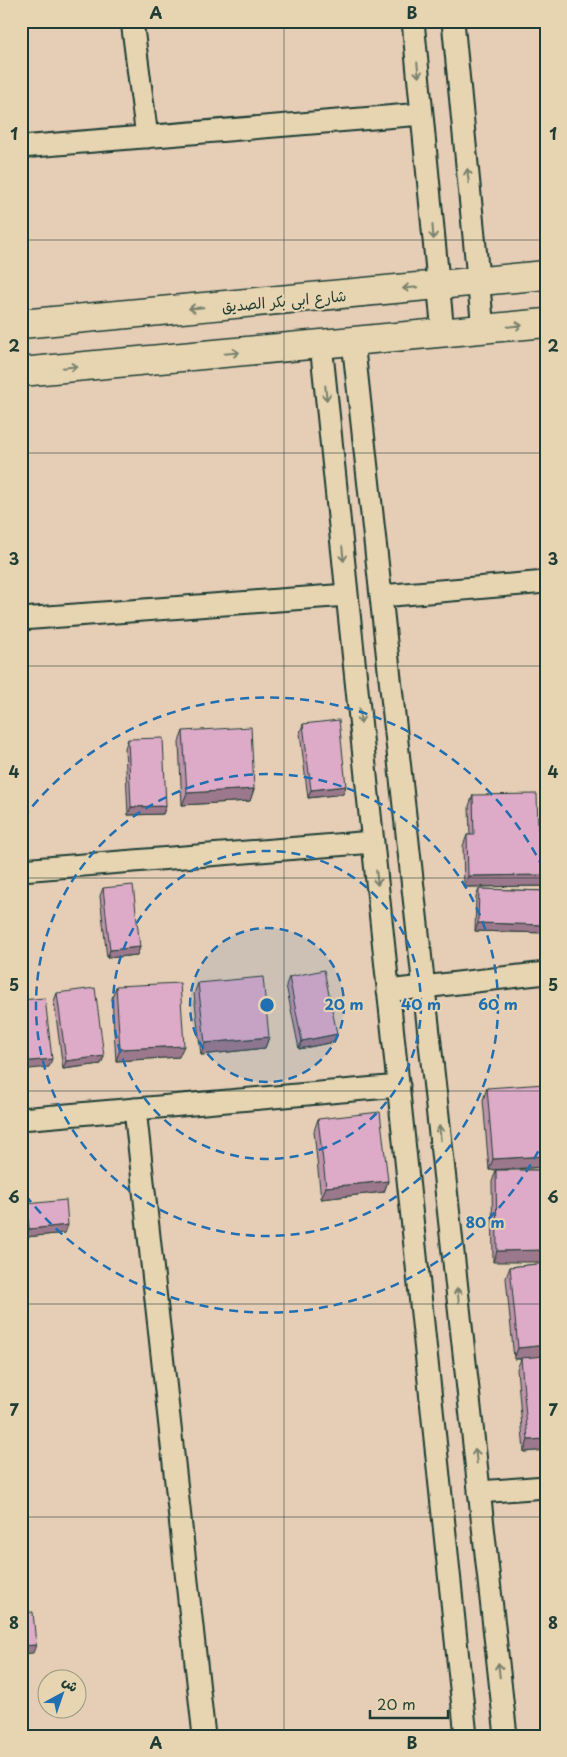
<svg xmlns="http://www.w3.org/2000/svg" width="567" height="1757" font-family="'Playpen Sans','Playpen Sans Arabic',sans-serif">
	<style>
		.lines { fill: none; stroke-linecap: round; stroke-linejoin: round }
		.street-casing { stroke: #1f3d34; stroke-width: 25 }
		.secondary-casing { stroke: #1f3d34; stroke-width: 31 }
		.street { stroke: #e7d5b2; stroke-width: 21 }
		.secondary { stroke: #e7d5b2; stroke-width: 28 }
		.wall { fill: #be93ab; stroke: #1f3d34 }
		.shaded-wall { fill: #9b788b; stroke: #1f3d34 }
		.building { fill: #ddabc7; stroke: #1f3d34 }
		.oneway { stroke: #79816d }
		.grid { fill: none; stroke: #1f3d34; stroke-width: 1; stroke-opacity: 0.55 }
		.ring { fill: none; stroke: #1f6fb2; stroke-width: 2.5; stroke-dasharray: 9 6 }
		.labels { text-anchor: middle; dominant-baseline: central; stroke-width: 4; stroke-linejoin: round; paint-order: stroke }
		.street-label { font-size: 15px; fill: #1f3d34; stroke: #e7d5b2 }
		.centre { fill: #1f6fb2; stroke: #e7d5b2; stroke-width: 2.5 }
		.ring-label { font-size: 15px; text-anchor: middle; font-weight: bold; fill: #1f6fb2; stroke: #e7d5b2; stroke-width: 4; stroke-linejoin: round; paint-order: stroke }
		.neatline { fill: none; stroke: #1f3d34; stroke-width: 2 }
		.grid-label { font-size: 16px; text-anchor: middle; font-weight: bold; fill: #1f3d34 }
	</style>
	<rect width="100%" height="100%" fill="#e5cdb6"/>
	<filter id="ink" filterUnits="userSpaceOnUse"><feTurbulence type="fractalNoise" baseFrequency=".02" numOctaves="2"/><feDisplacementMap in="SourceGraphic" scale="10" xChannelSelector="R" yChannelSelector="G"/><feConvolveMatrix kernelMatrix="1 2 1 2 8 2 1 2 1" color-interpolation-filters="sRGB"/></filter>
	<g filter="url(#ink)">
		<g class="lines">
			<g class="street-casing">
				<path id="street" d="M 132,21 L 147,137
					M 413,21 L 443,333
					M 453,21 L 483,329
					M 21,147 L 422,114
					M 353,341 L 506,1736
					M 321,344 L 466,1736
					M 381,596 L 546,582
					M 21,619 L 347,595
					M 21,870 L 373,842
					M 388,991 L 546,973
					M 135,1109 L 204,1736
					M 21,1119 L 399,1086
					M 479,1492 L 546,1487"/>
			</g>
			<g class="secondary-casing">
				<path id="secondary" d="M 21,324 L 546,275
					M 21,372 L 546,323"/>
			</g>
			<use href="#street" class="street"/>
			<use href="#secondary" class="secondary"/>
		</g>
		<path class="wall" d="M 303,724 L 346,786 L 343,794 L 308,798 L 300,733 Z
			M 183,731 L 254,789 L 250,801 L 182,805 L 179,742 Z
			M 128,739 L 166,806 L 163,814 L 128,815 L 125,748 Z
			M 473,795 L 538,830 L 546,886 L 464,887 L 463,846 L 467,835 L 470,835 L 469,806 Z
			M 103,888 L 140,947 L 137,955 L 107,958 L 100,896 Z
			M 479,889 L 546,891 L 546,933 L 475,931 L 476,897 Z
			M 289,977 L 334,1042 L 299,1049 L 286,985 Z
			M 198,983 L 269,1037 L 265,1048 L 201,1055 L 194,994 Z
			M 116,986 L 179,1057 L 116,1061 L 112,998 Z
			M 57,993 L 104,1056 L 101,1064 L 63,1069 L 54,1001 Z
			M 487,1088 L 546,1103 L 546,1167 L 489,1170 L 483,1100 Z
			M 318,1119 L 388,1181 L 384,1192 L 321,1199 L 314,1131 Z
			M 496,1170 L 546,1170 L 493,1262 L 492,1182 Z
			M 27,1204 L 65,1233 L 26,1237 L 24,1212 Z
			M 546,1263 L 546,1450 L 524,1452 L 517,1369 L 521,1359 L 514,1359 L 506,1278 L 510,1267 Z"/>
		<path class="shaded-wall" d="M 346,786 L 343,794 L 308,798 L 311,790 Z
			M 254,789 L 250,801 L 182,805 L 187,793 Z
			M 166,806 L 163,814 L 128,815 L 131,807 Z
			M 546,875 L 546,886 L 464,887 L 468,876 Z
			M 478,923 L 546,925 L 546,933 L 475,931 Z
			M 140,947 L 137,955 L 107,958 L 110,950 Z
			M 337,1034 L 334,1042 L 299,1049 L 302,1041 Z
			M 269,1037 L 265,1048 L 201,1055 L 205,1043 Z
			M 184,1046 L 179,1057 L 116,1061 L 120,1049 Z
			M 104,1056 L 101,1064 L 63,1069 L 66,1061 Z
			M 52,1059 L 49,1067 L 21,1070 L 21,1062 Z
			M 546,1156 L 546,1167 L 489,1170 L 493,1159 Z
			M 388,1181 L 384,1192 L 321,1199 L 326,1187 Z
			M 68,1225 L 65,1233 L 26,1237 L 29,1229 Z
			M 546,1250 L 546,1262 L 493,1262 L 497,1251 Z
			M 546,1345 L 546,1357 L 514,1359 L 518,1348 Z
			M 546,1439 L 546,1450 L 524,1452 L 528,1440 Z
			M 36,1645 L 33,1653 L 21,1654 L 21,1646 Z"/>
		<path class="building" d="M 339,720 L 346,786 L 311,790 L 303,724 Z
			M 251,727 L 254,789 L 187,793 L 183,731 Z
			M 163,738 L 166,806 L 131,807 L 128,739 Z
			M 537,794 L 538,830 L 546,830 L 546,875 L 468,876 L 467,835 L 474,835 L 473,795 Z
			M 133,885 L 140,947 L 110,950 L 103,888 Z
			M 479,889 L 546,891 L 546,925 L 478,923 Z
			M 324,970 L 337,1034 L 302,1041 L 289,977 Z
			M 263,977 L 269,1037 L 205,1043 L 198,983 Z
			M 180,983 L 184,1046 L 120,1049 L 116,986 Z
			M 95,988 L 104,1056 L 66,1061 L 57,993 Z
			M 45,998 L 52,1059 L 21,1062 L 21,1000 Z
			M 545,1084 L 546,1103 L 546,1156 L 493,1159 L 487,1088 Z
			M 380,1112 L 388,1181 L 326,1187 L 318,1119 Z
			M 496,1170 L 546,1170 L 546,1250 L 497,1251 Z
			M 66,1200 L 68,1225 L 29,1229 L 27,1204 Z
			M 546,1263 L 546,1290 L 545,1290 L 546,1300 L 546,1345 L 518,1348 L 510,1267 Z
			M 546,1356 L 546,1439 L 528,1440 L 521,1358 Z
			M 33,1612 L 36,1645 L 21,1646 L 21,1613 Z"/>
		<defs><path id="oneway-shaft" d="M-6 0H5M1.5-3L5.5 0L1.5 3" fill="none" stroke-width="1.6" stroke-linecap="round" stroke-linejoin="round" transform="scale(1.25)"/></defs>
		<g class="oneway">
			<use href="#oneway-shaft" transform="translate(418 70) rotate(84)"/>
			<use href="#oneway-shaft" transform="translate(468 176) rotate(-96)"/>
			<use href="#oneway-shaft" transform="translate(433 232) rotate(85)"/>
			<use href="#oneway-shaft" transform="translate(410 288) rotate(175)"/>
			<use href="#oneway-shaft" transform="translate(196 308) rotate(175)"/>
			<use href="#oneway-shaft" transform="translate(515 326) rotate(-6)"/>
			<use href="#oneway-shaft" transform="translate(232 353) rotate(-5)"/>
			<use href="#oneway-shaft" transform="translate(70 367) rotate(-5)"/>
			<use href="#oneway-shaft" transform="translate(326 393) rotate(84)"/>
			<use href="#oneway-shaft" transform="translate(343 554) rotate(84)"/>
			<use href="#oneway-shaft" transform="translate(360 716) rotate(84)"/>
			<use href="#oneway-shaft" transform="translate(377 878) rotate(84)"/>
			<use href="#oneway-shaft" transform="translate(440 1133) rotate(-96)"/>
			<use href="#oneway-shaft" transform="translate(458 1295) rotate(-96)"/>
			<use href="#oneway-shaft" transform="translate(476 1456) rotate(-96)"/>
			<use href="#oneway-shaft" transform="translate(499 1670) rotate(-96)"/>
		</g>
	</g>
	<path class="grid" d="M 284,21 L 284,1736M 21,240 L 546,240M 21,453 L 546,453M 21,666 L 546,666M 21,878 L 546,878M 21,1091 L 546,1091M 21,1304 L 546,1304M 21,1517 L 546,1517"/>
	<circle cx="267" cy="1005" r="77" fill="#1f6fb2" fill-opacity=".12"/>
	<g class="ring">
		<circle cx="267" cy="1005" r="77"/>
		<circle cx="267" cy="1005" r="154"/>
		<circle cx="267" cy="1005" r="231"/>
		<path d="M545 1138A308 308 0 0 1 23 1192M23 818A308 308 0 0 1 545 872"/>
	</g>
	<g class="labels">
		<g class="street-label">
			<text transform="translate(284 300) rotate(-5)">شارع ابى بكر الصديق</text>
		</g>
	</g>
	<circle cx="267" cy="1005" r="8" class="centre"/>
	<g class="ring-label">
		<text x="344" y="1010">20 m</text>
		<text x="421" y="1010">40 m</text>
		<text x="498" y="1010">60 m</text>
		<text x="485" y="1228">80 m</text>
	</g>
	<rect width="567" height="1757" fill="none" stroke="#e7d5b2" stroke-width="55"/>
	<g transform="translate(62 1694) rotate(40)"><circle r="24" fill="#e7d5b2" stroke="#979880"/>
	<path d="M0-4L9 19L0 12L-9 19Z" fill="#1f6fb2"/>
	<text y="-8" font-size="14" font-weight="bold" text-anchor="middle" fill="#1f3d34">ش</text>
	</g>
	<path d="M370 1710v8h78v-8" fill="none" stroke="#1f3d34" stroke-width="2.5"/>
	<text x="377" y="1710" font-size="15" fill="#1f3d34" stroke="#e7d5b2" stroke-width="4" paint-order="stroke">20 m</text>
	<rect x="28" y="28" width="512" height="1702" class="neatline"/>
	<g class="grid-label">
		<text x="156" y="19">A</text>
		<text x="412" y="19">B</text>
		<text x="14" y="140">1</text>
		<text x="553" y="140">1</text>
		<text x="14" y="352">2</text>
		<text x="553" y="352">2</text>
		<text x="14" y="565">3</text>
		<text x="553" y="565">3</text>
		<text x="14" y="778">4</text>
		<text x="553" y="778">4</text>
		<text x="14" y="991">5</text>
		<text x="553" y="991">5</text>
		<text x="14" y="1203">6</text>
		<text x="553" y="1203">6</text>
		<text x="14" y="1416">7</text>
		<text x="553" y="1416">7</text>
		<text x="14" y="1629">8</text>
		<text x="553" y="1629">8</text>
		<text x="156" y="1749">A</text>
		<text x="412" y="1749">B</text>
	</g>
</svg>
